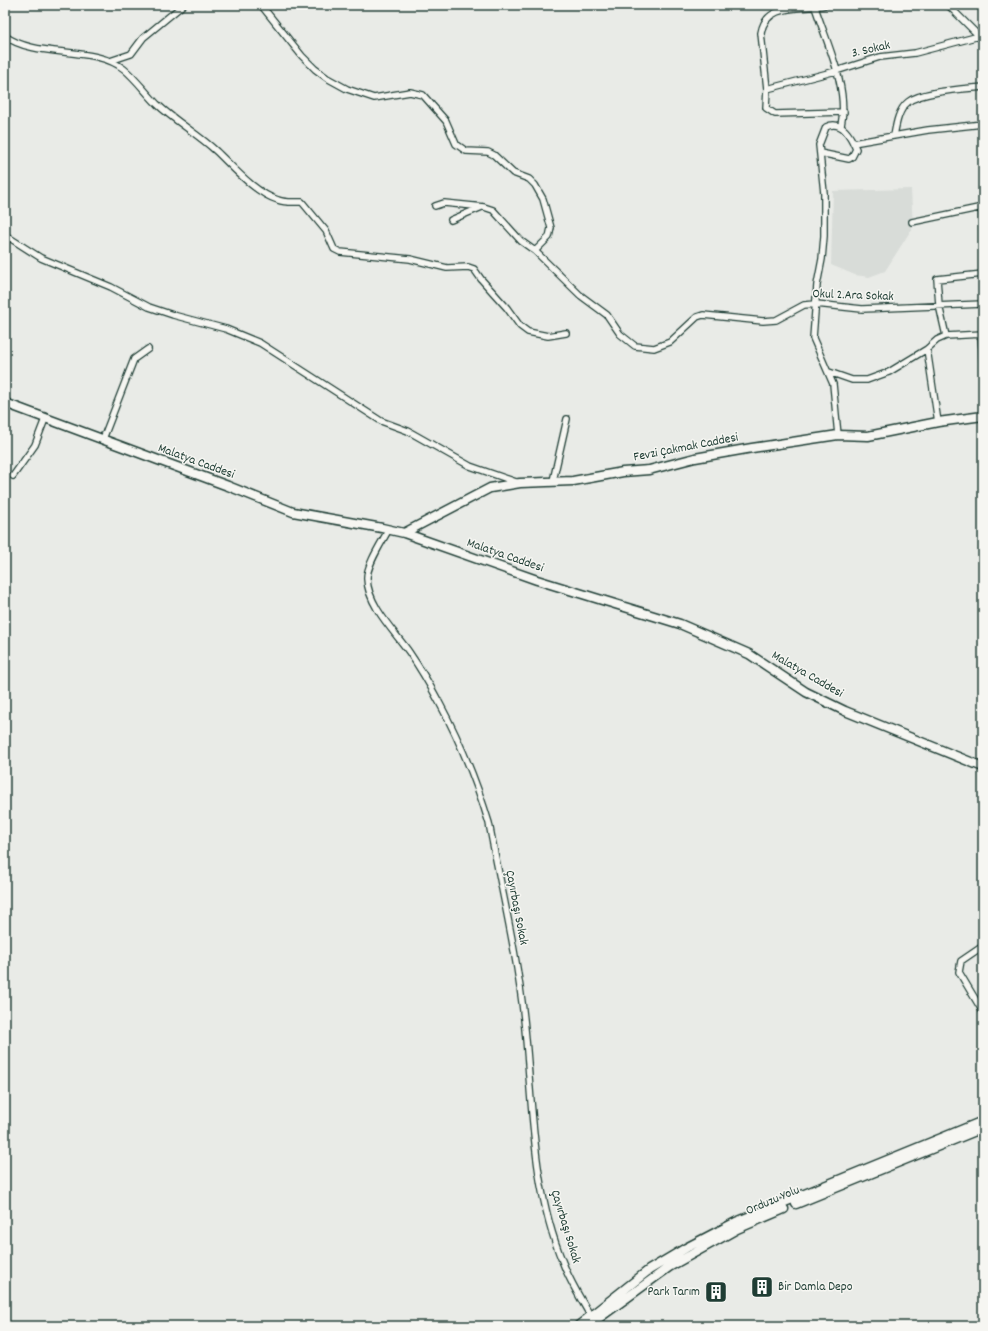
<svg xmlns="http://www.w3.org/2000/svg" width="988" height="1331" font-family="Dekko,sans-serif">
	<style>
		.built { fill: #d8dcd8 }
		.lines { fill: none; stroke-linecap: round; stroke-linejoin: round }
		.street-casing { stroke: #1f3d34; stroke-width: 8 }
		.secondary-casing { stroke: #1f3d34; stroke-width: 11 }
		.street { stroke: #f6f6f2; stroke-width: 5.5 }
		.secondary { stroke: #f6f6f2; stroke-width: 8 }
		.labels { text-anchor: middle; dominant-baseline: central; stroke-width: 3; stroke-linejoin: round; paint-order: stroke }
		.street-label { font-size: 13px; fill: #1f3d34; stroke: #f6f6f2 }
		.poi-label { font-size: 13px; fill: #1f3d34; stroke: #f6f6f2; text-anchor: start }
	</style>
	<rect width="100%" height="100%" fill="#e9ebe7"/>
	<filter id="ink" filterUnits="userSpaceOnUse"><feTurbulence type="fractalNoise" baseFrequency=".025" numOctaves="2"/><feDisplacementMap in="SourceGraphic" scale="8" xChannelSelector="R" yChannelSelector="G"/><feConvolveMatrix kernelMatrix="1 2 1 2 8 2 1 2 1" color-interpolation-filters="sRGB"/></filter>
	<g filter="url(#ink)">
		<path class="built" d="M 911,189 L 913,227 L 885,271 L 869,277 L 855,275 L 831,265 L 833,191 Z"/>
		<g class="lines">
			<g class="street-casing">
				<path id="street" d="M 261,5 L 302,56 L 315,69 L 327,78 L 347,89 L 374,98 L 410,92 L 423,95 L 446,121 L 456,144 L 466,151 L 488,152 L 494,155 L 513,173 L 529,179 L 535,185 L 543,199 L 551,228 L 549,237 L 535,251
					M 825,5 C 802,10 766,2 761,33 L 767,89 L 766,108 L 775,114 L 844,112
					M 948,5 L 983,40
					M 815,7 C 827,44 849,87 841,126
					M 5,36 C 36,59 94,45 124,69 C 136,79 146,93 157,104 C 176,122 198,134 216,151 C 233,167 255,193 278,200 C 285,203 294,202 302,202 L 326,231 L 334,249 L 340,252 L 410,259 L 447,268 L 468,267 L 474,269 L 481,279 L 507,308 L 520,326 L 528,332 L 548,336 L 566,333
					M 110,61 L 131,54 L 143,38 L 183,5
					M 767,89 L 836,71 L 880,57 L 915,53 L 983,35
					M 894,136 C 896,125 898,110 908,102 C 922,91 965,89 983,87
					M 853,143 L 928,130 L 983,124
					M 820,153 L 849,159 L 852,157 L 856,149 C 851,137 842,119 826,127 L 819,145 L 824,193 L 824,236 L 822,259 L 817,285 L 813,338 L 833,384 L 838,435
					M 435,206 L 444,203 L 484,207 L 493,210 L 521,241 L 535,251 L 580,295 L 607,315 L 620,334 L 635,346 L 654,348 L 670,342 L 697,317 L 703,315 L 763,321 L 776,320 L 804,305 L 816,304 L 862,309 L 983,304
					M 982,207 L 983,232
					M 451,220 L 482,207
					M 912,222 L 983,207
					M 5,235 L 41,258 L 111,287 L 149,307 L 173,315 L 226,329 L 260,343 L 381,421 L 408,431 L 470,466 L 519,483
					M 981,334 L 983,363
					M 946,336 L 939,305 L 937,279 L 983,274
					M 927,349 L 938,422
					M 829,372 L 852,380 L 867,380 L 889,372 L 927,349 L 937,340 L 946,336 L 983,334
					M 103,439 L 134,359 L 148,349
					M 13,476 L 35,445 L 45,419
					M 553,481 L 567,419
					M 389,529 C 382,542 366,566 367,579 C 368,606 395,632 409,652 C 420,668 430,685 439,702 C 460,741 476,780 489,823 C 501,888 517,953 524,1019 C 533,1101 531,1186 563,1263 C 570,1282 581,1299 591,1317
					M 983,946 L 961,961 L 959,972 L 983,1012"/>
			</g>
			<g class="secondary-casing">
				<path id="secondary" d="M 5,403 L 228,486 L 293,512 L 382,528 L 404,533 L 537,580 L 680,624 L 749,654 L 806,692 L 845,711 L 983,767
					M 404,533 L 490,488 L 520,483 L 573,481 L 623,472 L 649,470 L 695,458 L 752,448 L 838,435 L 868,436 L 938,422 L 983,416
					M 796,1204 L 983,1128
					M 578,1326 L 649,1270 L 686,1248 L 736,1222 L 983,1121
					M 588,1326 L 669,1267 L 737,1229 L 784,1209"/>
			</g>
			<use href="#street" class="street"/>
			<use href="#secondary" class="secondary"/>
		</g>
	</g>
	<defs>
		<g id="building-square" transform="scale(1.15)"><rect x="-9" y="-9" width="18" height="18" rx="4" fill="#1f3d34" stroke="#f6f6f2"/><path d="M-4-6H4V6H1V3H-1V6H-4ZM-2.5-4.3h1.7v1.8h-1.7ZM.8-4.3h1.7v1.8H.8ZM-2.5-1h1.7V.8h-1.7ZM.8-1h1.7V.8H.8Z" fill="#fff"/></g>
	</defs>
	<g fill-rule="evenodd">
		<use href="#building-square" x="762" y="1287"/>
		<use href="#building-square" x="716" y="1292"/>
	</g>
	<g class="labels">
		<g class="street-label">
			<text transform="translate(871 50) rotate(-13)">3. Sokak</text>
			<text transform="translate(853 296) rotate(2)">Okul 2.Ara Sokak</text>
			<text transform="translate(686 448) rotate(-11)">Fevzi Çakmak Caddesi</text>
			<text transform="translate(196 462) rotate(20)">Malatya Caddesi</text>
			<text transform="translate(505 556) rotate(19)">Malatya Caddesi</text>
			<text transform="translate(807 675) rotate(30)">Malatya Caddesi</text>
			<text transform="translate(516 908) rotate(79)">Çayırbaşı Sokak</text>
			<text transform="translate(773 1201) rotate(-23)">Orduzu Yolu</text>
			<text transform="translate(565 1227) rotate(73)">Çayırbaşı Sokak</text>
		</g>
		<g class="poi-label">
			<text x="778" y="1287">Bir Damla Depo</text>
			<text x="700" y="1292" text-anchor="end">Park Tarım</text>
		</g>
	</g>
	<rect width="988" height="1331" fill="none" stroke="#f6f6f2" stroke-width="20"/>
	<rect x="10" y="10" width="968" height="1311" fill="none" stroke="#1f3d34" stroke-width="1.5" filter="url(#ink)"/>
</svg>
